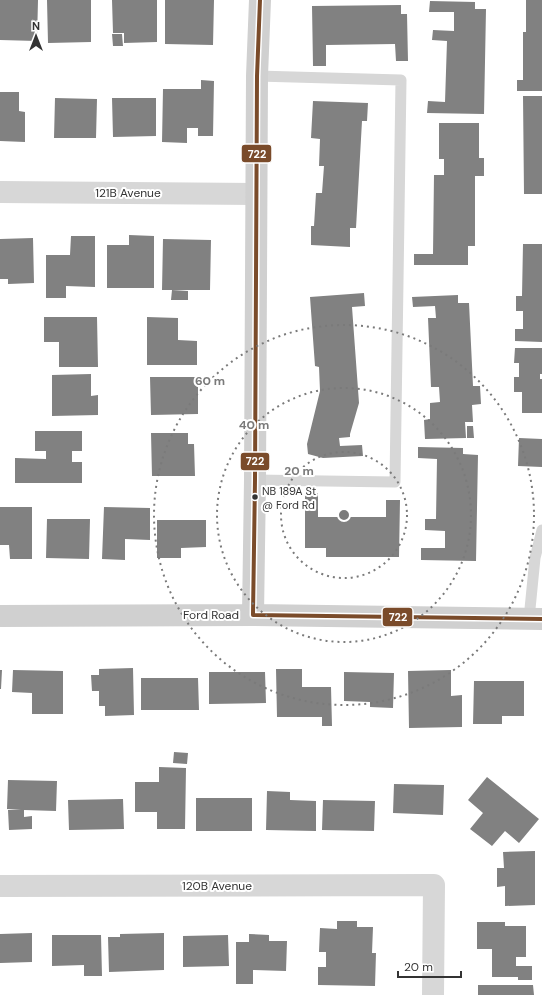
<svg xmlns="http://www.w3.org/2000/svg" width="542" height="995" font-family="'DM Sans',sans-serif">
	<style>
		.building { fill: #818181 }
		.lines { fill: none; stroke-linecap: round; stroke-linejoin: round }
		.lane { stroke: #d7d7d7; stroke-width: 11 }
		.street { stroke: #d7d7d7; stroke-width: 22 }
		.secondary { stroke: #d0d0d0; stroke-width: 22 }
		.bus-1-casing { stroke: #fff; stroke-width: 7 }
		.bus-1 { stroke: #7a4b2a; stroke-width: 4 }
		.ring { fill: none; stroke: #7a7a7a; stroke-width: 2; stroke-dasharray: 2 4 }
		.bus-dot { fill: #333; stroke: #fff; stroke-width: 1.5 }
		.labels { text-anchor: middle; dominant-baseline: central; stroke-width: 4; stroke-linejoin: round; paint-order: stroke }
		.bus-label { font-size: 11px; fill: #333; stroke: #fff; text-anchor: start }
		.street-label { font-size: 12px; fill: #333; stroke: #fff }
		.centre { fill: #7a7a7a; stroke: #fff; stroke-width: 2 }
		.ring-label { font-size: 12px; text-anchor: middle; font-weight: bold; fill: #7a7a7a; stroke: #fff; stroke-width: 4; stroke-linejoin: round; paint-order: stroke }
		.line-badge { stroke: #fff; stroke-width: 1.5 }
		.badge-label { font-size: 11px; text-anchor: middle; font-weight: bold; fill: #fff }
	</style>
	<rect width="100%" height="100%" fill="#fff"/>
	<path class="building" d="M 0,0 L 38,0 L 37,41 L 0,40 Z
		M 47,0 L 91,0 L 91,42 L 48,43 Z
		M 112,0 L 157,0 L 157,42 L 124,43 L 124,33 L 113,33 Z
		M 165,0 L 214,0 L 213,45 L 165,44 Z
		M 526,0 L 542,0 L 542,91 L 517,91 L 517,80 L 523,80 L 523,32 L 526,32 Z
		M 430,1 L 475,2 L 475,9 L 486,9 L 484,114 L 427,113 L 428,101 L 445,102 L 447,41 L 432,40 L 433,30 L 454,31 L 454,12 L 429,12 Z
		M 401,5 L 401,14 L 407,14 L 408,61 L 396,61 L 395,44 L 326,45 L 326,66 L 313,66 L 312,6 Z
		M 112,34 L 122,34 L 123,46 L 113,46 Z
		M 201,80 L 214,81 L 213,136 L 198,136 L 198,128 L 187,128 L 187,143 L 162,142 L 163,89 L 201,89 Z
		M 0,92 L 19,92 L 19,111 L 25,112 L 25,142 L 0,141 Z
		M 523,96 L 542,96 L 542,194 L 524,194 Z
		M 55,98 L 97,99 L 96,138 L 54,138 Z
		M 112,98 L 156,98 L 156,136 L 113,137 Z
		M 313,101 L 368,103 L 367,121 L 362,121 L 356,228 L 350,228 L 350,247 L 311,245 L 311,226 L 314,226 L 316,193 L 322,193 L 324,166 L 319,166 L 320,139 L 311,138 Z
		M 439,123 L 479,123 L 479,158 L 484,158 L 484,176 L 475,176 L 475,246 L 468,246 L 468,265 L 414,265 L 414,254 L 433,254 L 434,175 L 444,175 L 444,159 L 439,159 Z
		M 129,235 L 154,236 L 154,288 L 107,288 L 107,245 L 129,245 Z
		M 71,236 L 95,236 L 95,287 L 66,286 L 66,298 L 46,298 L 46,255 L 70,255 Z
		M 33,238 L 34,283 L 8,284 L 8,279 L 0,279 L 0,239 Z
		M 163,239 L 211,240 L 210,290 L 162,290 Z
		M 523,244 L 542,244 L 542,342 L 515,341 L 515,329 L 523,329 L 523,311 L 516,311 L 516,296 L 522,296 Z
		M 172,290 L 188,291 L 188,300 L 171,300 Z
		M 364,293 L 365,306 L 352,307 L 359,403 L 350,434 L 350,437 L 339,438 L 340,446 L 362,445 L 363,456 L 323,458 L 308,454 L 307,444 L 320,391 L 319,367 L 315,366 L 310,297 Z
		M 458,295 L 458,303 L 469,303 L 473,386 L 480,386 L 481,404 L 472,405 L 473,422 L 465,422 L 466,438 L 425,439 L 424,420 L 430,419 L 430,403 L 440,402 L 439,387 L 431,387 L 428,318 L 436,318 L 435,306 L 413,307 L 412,297 Z
		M 44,317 L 97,317 L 98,367 L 59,367 L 59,342 L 44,342 Z
		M 147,317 L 178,318 L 178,340 L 197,341 L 197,365 L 147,365 Z
		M 515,348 L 542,348 L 542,374 L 540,374 L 540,379 L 542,379 L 542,413 L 522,413 L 522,392 L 514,392 L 514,377 L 519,377 L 519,363 L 514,363 Z
		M 91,374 L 91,396 L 98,395 L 98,415 L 52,416 L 52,375 Z
		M 150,377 L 198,377 L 198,414 L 151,415 Z
		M 467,426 L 473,426 L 474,438 L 467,438 Z
		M 35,431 L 82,431 L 82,451 L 72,451 L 72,462 L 82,462 L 82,483 L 15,483 L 15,458 L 46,459 L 46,451 L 35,451 Z
		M 151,433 L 188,433 L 188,444 L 194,444 L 195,476 L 152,476 Z
		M 519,438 L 542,439 L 542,467 L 518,466 Z
		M 418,447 L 463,448 L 463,454 L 478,455 L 476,561 L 421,560 L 421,548 L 445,548 L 445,531 L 425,530 L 425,519 L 436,519 L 437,459 L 418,458 Z
		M 305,493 L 318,493 L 318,517 L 386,517 L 386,500 L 400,500 L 399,557 L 326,557 L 326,548 L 305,548 Z
		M 0,507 L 32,507 L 32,559 L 10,559 L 9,545 L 0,545 Z
		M 104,507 L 150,508 L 150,540 L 125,539 L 125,560 L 102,559 Z
		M 47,519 L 90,519 L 89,559 L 46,558 Z
		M 157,520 L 206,520 L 206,547 L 181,548 L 181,558 L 157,558 Z
		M 133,668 L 134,715 L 105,716 L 105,706 L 99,706 L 99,691 L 92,691 L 91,675 L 99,675 L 99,669 Z
		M 276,669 L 302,669 L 302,687 L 331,687 L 332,726 L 322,726 L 322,717 L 277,717 Z
		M 0,670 L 2,670 L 1,689 L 0,689 Z
		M 13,670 L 63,671 L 63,714 L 32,714 L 32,693 L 12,692 Z
		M 451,670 L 451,696 L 462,695 L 462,727 L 409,728 L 408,671 Z
		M 209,672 L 265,672 L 266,703 L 209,704 Z
		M 344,672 L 394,673 L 393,708 L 370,707 L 370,702 L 344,701 Z
		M 141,678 L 198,678 L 199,710 L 141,710 Z
		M 474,681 L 524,681 L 524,716 L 502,716 L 502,724 L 473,724 Z
		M 174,752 L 188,753 L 187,764 L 173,763 Z
		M 159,767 L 186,768 L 185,829 L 157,829 L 157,812 L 135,812 L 135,782 L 159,782 Z
		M 487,777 L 539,819 L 519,843 L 505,831 L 492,846 L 470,829 L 483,813 L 468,800 Z
		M 8,780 L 57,781 L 56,811 L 24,810 L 24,817 L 32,816 L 32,829 L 9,830 L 8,810 L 21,810 L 7,809 Z
		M 394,784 L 444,785 L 443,815 L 393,813 Z
		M 267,791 L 290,792 L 290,800 L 316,801 L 316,831 L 266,830 Z
		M 196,798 L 252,798 L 252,831 L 196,831 Z
		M 123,799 L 124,829 L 69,830 L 68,800 Z
		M 323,800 L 375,801 L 374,831 L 322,830 Z
		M 535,851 L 535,905 L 505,906 L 505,886 L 497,887 L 497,868 L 504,868 L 503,852 Z
		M 337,921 L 357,921 L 357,927 L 373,927 L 372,953 L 376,953 L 375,986 L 318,985 L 318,967 L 326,967 L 326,952 L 319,952 L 320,928 L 337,929 Z
		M 477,922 L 505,922 L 505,926 L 526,926 L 526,957 L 516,957 L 516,966 L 532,966 L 532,980 L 518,980 L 518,977 L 492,977 L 492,949 L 477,949 Z
		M 32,933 L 32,962 L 0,963 L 0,934 Z
		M 164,933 L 164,970 L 109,972 L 108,937 L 120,937 L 120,934 Z
		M 249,934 L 269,935 L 269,941 L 287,941 L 286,971 L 253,970 L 253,984 L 236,984 L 236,942 L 249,942 Z
		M 52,935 L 101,935 L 102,976 L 84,976 L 84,965 L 52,966 Z
		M 228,935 L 229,966 L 183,967 L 183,936 Z
		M 478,985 L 533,985 L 534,995 L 478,995 Z"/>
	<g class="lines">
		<path class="lane" d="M 255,480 L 395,482 L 401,80 L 257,76
			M 529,619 L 535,558 L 542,530"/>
		<path class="street" d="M 0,192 L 256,194
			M 0,886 L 434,885 L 433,995"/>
		<path class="secondary" d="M 253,615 L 255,480 L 257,76 L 260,0
			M 0,616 L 253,615 L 542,619"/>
		<g class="bus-1-casing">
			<path id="bus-1" d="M 253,615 L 255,480 L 257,76 L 260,0
				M 253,615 L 542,619"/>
		</g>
		<use href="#bus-1" class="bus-1"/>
	</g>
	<g class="ring">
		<circle cx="344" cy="515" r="63"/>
		<circle cx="344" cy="515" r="127"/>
		<circle cx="344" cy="515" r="190"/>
	</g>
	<circle class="bus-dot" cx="255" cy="497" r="3.5"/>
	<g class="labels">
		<g class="bus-label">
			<text x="262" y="491">NB 189A St<tspan x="262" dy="14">@ Ford Rd</tspan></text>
		</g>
		<g class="street-label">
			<text x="128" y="193">121B Avenue</text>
			<text x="211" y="615">Ford Road</text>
			<text x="217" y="886">120B Avenue</text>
		</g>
	</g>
	<circle cx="344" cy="515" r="6" class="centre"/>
	<g class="ring-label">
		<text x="210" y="385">60 m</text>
		<text x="254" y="429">40 m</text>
		<text x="299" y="475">20 m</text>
	</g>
	<g class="line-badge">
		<rect x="241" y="144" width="31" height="19" rx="4" fill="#7a4b2a"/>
		<rect x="240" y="452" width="30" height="19" rx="4" fill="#7a4b2a"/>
		<rect x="382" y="607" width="31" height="20" rx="4" fill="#7a4b2a"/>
	</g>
	<g class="badge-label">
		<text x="257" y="158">722</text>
		<text x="255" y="465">722</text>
		<text x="398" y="621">722</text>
	</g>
	<g transform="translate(36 36)" stroke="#ffffff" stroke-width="3" paint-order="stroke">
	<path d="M0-3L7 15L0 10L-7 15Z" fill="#333333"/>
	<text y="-6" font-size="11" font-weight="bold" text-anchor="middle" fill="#333333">N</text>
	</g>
	<path d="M398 971v6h63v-6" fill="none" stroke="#333333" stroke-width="2"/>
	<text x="404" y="971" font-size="12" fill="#333333" stroke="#ffffff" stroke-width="3" paint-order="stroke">20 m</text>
</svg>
